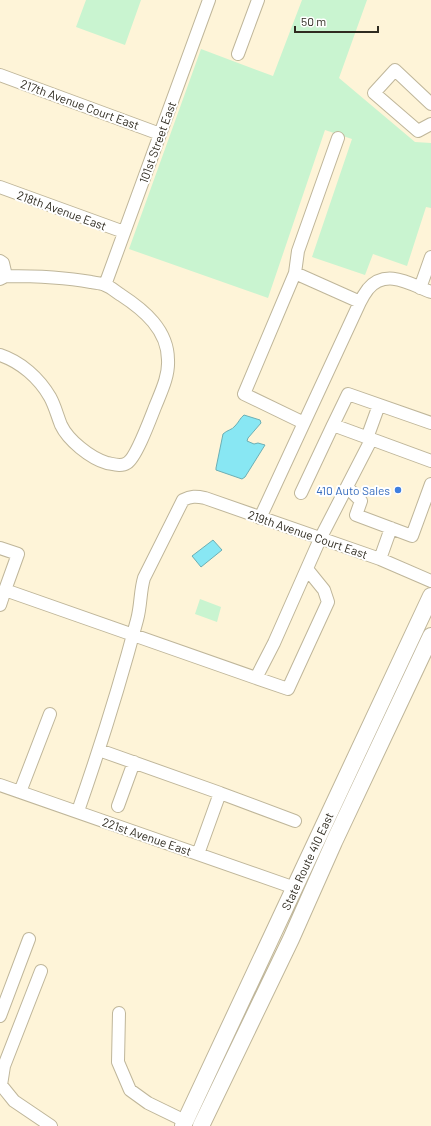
<svg xmlns="http://www.w3.org/2000/svg" width="431" height="1126" font-family="Barlow,sans-serif">
	<style>
		.green { fill: #c9f4d0 }
		.water { fill: #88e7f3; stroke: #6dafb4 }
		.lines { fill: none; stroke-linecap: round; stroke-linejoin: round }
		.minor-casing { stroke: #bfb69a; stroke-width: 14 }
		.major-casing { stroke: #bfb69a; stroke-width: 18 }
		.minor { stroke: #fff; stroke-width: 12 }
		.major { stroke: #fff; stroke-width: 16 }
		.shop-dot { fill: #3f7fe0; stroke: #fff; stroke-width: 1.5 }
		.labels { text-anchor: middle; dominant-baseline: central; stroke-width: 4; stroke-linejoin: round; paint-order: stroke }
		.street-label { font-size: 12px; fill: #2f2b20; stroke: #fff }
		.shop-label { font-size: 12px; fill: #366cbe; stroke: #fff; text-anchor: end }
	</style>
	<rect width="100%" height="100%" fill="#fef4d8"/>
	<path class="green" d="M 86,0 L 141,0 L 125,45 L 76,27 Z
		M 302,0 L 367,0 L 339,78 L 415,142 L 431,143 L 431,208 L 426,207 L 407,266 L 373,254 L 365,275 L 312,257 L 352,139 L 325,130 L 268,298 L 129,249 L 201,49 L 273,76 Z
		M 200,599 L 221,607 L 217,622 L 195,614 Z"/>
	<path class="water" d="M 244,415 L 260,420 L 261,423 L 248,438 L 247,441 L 254,444 L 258,443 L 265,445 L 245,477 L 242,479 L 216,470 L 216,468 L 223,434 C 227,430 232,430 235,426 C 239,422 240,418 244,415 Z
		M 213,540 L 222,550 L 201,567 L 192,556 Z"/>
	<g class="lines">
		<g class="minor-casing">
			<path id="minor" d="M 238,54 L 258,0
				M 0,75 L 160,134
				M 431,104 L 395,70 L 374,93 L 418,131 L 431,124
				M 0,187 L 124,232
				M 0,261 L 3,263 L 6,276
				M 295,273 L 360,302
				M 0,279 L 6,276 C 35,276 63,277 91,282 C 95,283 101,283 105,285 C 111,287 116,292 121,295 C 144,310 168,330 168,360 C 169,376 161,392 155,407 C 151,417 136,458 127,463 C 121,467 113,464 107,463 C 90,458 68,440 61,425 C 57,415 55,406 50,397 C 39,378 21,362 0,355
				M 105,285 L 209,0
				M 420,288 L 431,257
				M 304,423 L 244,394 L 295,273 L 298,251 L 338,138
				M 333,425 L 348,394 L 431,423
				M 367,438 L 379,405
				M 347,487 L 361,501 L 356,515 L 412,536 L 431,484
				M 301,493 L 333,425 L 431,461
				M 260,518 L 360,302 C 362,298 365,293 368,289 C 386,268 410,284 431,292
				M 0,548 L 18,554 L 5,590
				M 380,559 L 391,528
				M 0,605 L 5,590 L 256,678 L 274,643 L 320,539 L 371,440
				M 256,678 L 288,689 L 328,602 L 324,590 L 307,569
				M 99,750 L 220,793
				M 0,785 L 295,888
				M 20,792 L 50,714
				M 118,806 L 134,762
				M 78,811 C 100,748 120,684 137,620 C 141,606 140,591 144,578 L 183,500 C 191,496 196,496 205,498 L 380,559 L 431,581
				M 198,854 L 220,793 L 295,821
				M 41,971 L 4,1066 L 1,1085 L 14,1101 L 51,1126
				M 119,1013 L 118,1062 L 130,1090 L 148,1103 L 185,1121
				M 0,1016 L 29,939"/>
		</g>
		<g class="major-casing">
			<path id="major" d="M 183,1126 L 431,596
				M 201,1126 L 291,939 L 334,842 L 431,636"/>
		</g>
		<use href="#minor" class="minor"/>
		<use href="#major" class="major"/>
	</g>
	<circle class="shop-dot" cx="398" cy="490" r="4"/>
	<g class="labels">
		<g class="street-label">
			<text transform="translate(80 104) rotate(20)">217th Avenue Court East</text>
			<text transform="translate(157 142) rotate(-70)">101st Street East</text>
			<text transform="translate(62 210) rotate(20)">218th Avenue East</text>
			<text transform="translate(308 534) rotate(19)">219th Avenue Court East</text>
			<text transform="translate(147 836) rotate(19)">221st Avenue East</text>
			<text transform="translate(307 861) rotate(-65)">State Route 410 East</text>
		</g>
		<g class="shop-label">
			<text x="390" y="490">410 Auto Sales</text>
		</g>
	</g>
	<path d="M295 26v6h83v-6" fill="none" stroke="#2f2b20" stroke-width="2"/>
	<text x="301" y="26" font-size="12" fill="#2f2b20" stroke="#ffffff" stroke-width="3" paint-order="stroke">50 m</text>
</svg>
